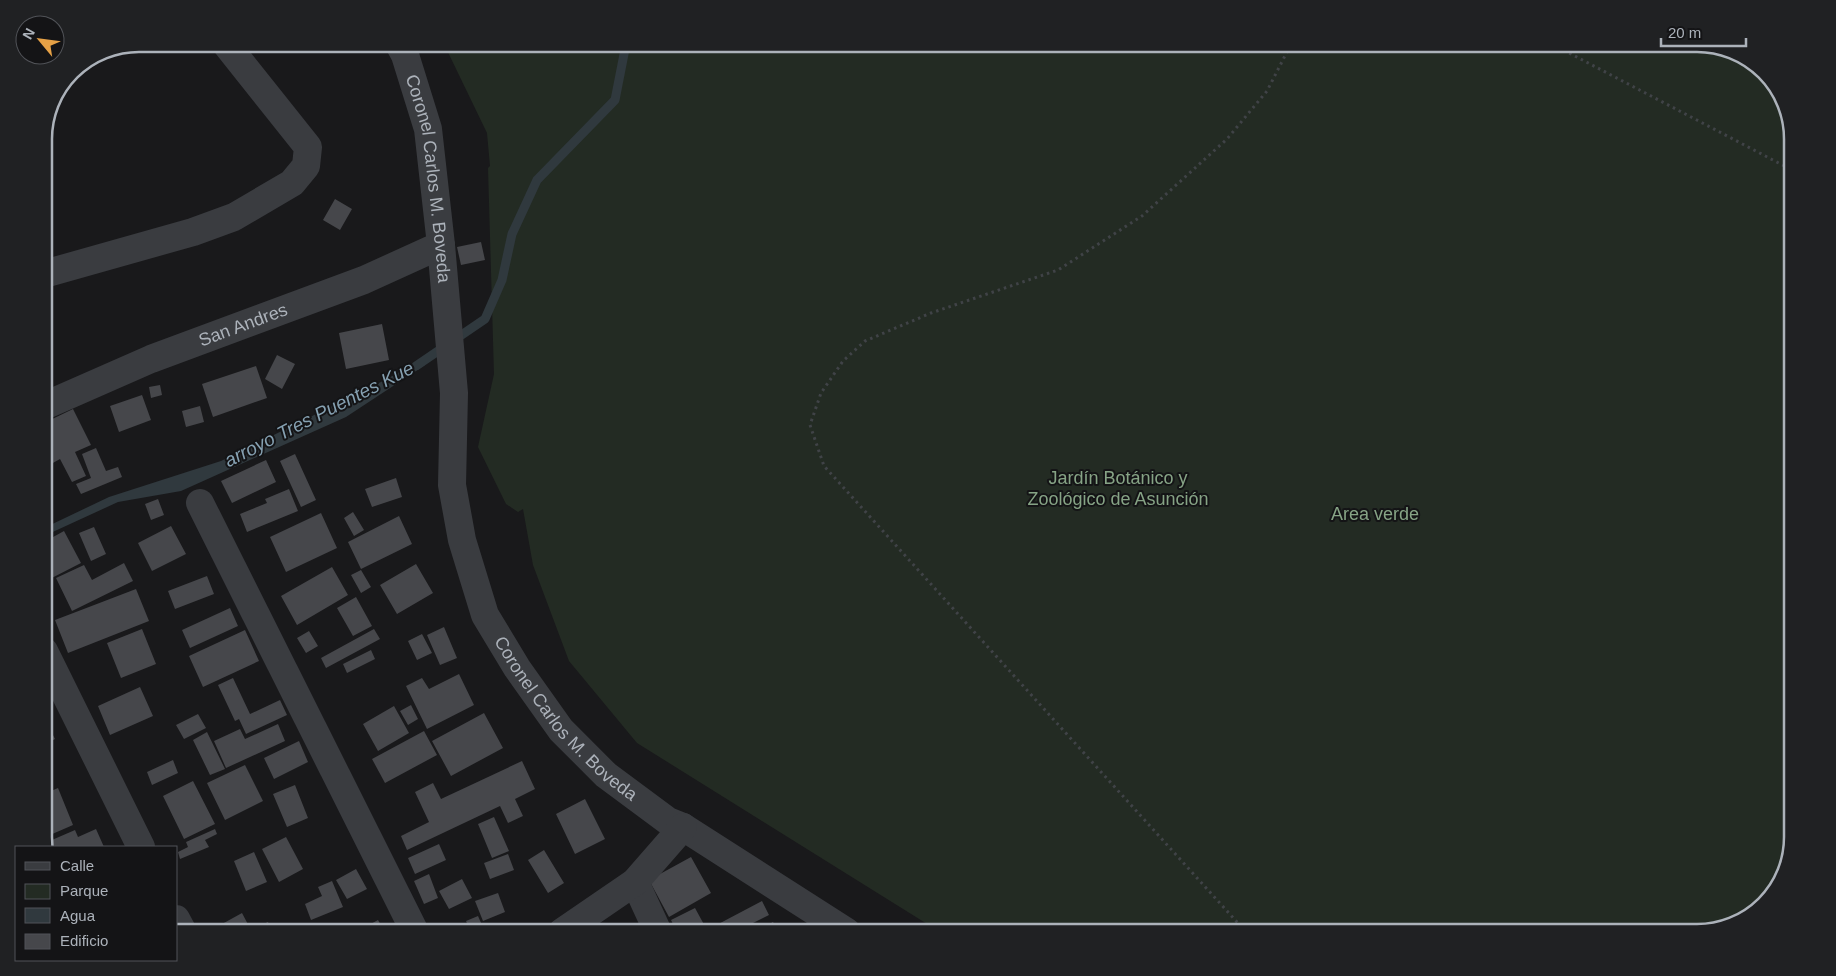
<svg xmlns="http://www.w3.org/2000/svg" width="1836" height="976" font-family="Arial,sans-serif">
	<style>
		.green { fill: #232b23 }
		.water { fill: #30393e }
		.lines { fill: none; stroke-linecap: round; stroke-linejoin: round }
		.stream { stroke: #30393e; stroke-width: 9 }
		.building { fill: #46474b }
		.path { stroke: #404347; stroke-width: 3; stroke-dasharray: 2.5 4; stroke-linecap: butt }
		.minor { stroke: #3a3c40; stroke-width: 28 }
		.labels { text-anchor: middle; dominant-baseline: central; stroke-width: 4; stroke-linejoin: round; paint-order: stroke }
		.street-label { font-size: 18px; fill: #acb2ba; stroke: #141416 }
		.park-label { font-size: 18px; fill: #86a385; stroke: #141416 }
		.water-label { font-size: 19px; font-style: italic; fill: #86a1b2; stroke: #141416 }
		.rim { fill: none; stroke: #acb2ba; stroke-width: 2.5 }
	</style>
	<rect width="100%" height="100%" fill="#19191b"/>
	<path class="green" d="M 444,44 L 1696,44 L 1739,54 L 1776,87 L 1792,134 L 1792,836 L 1782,879 L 1749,916 L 1697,932 L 940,932 L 637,743 L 569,661 L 533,565 L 523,509 L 518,512 L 506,504 L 478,447 L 494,374 L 488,168 L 490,166 L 487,133 Z"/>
	<path class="water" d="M 424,358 L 425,365 L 346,417 L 181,491 L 118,502 L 44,536 L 44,528 L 109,497 L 221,461 L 387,379 Z"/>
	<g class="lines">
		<path class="stream" d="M 416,366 L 485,319 L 502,280 L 512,234 L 537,180 L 615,100 L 626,44"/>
	</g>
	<path class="building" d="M 335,199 L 352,209 L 340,230 L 323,220 Z
		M 481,242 L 485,260 L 461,265 L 457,247 Z
		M 382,324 L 389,360 L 346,369 L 339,333 Z
		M 277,355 L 295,364 L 282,389 L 265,379 Z
		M 256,366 L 267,398 L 213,417 L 202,384 Z
		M 160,385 L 162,395 L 151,398 L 149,387 Z
		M 142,395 L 151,420 L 119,432 L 110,406 Z
		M 200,406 L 204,422 L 186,427 L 182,411 Z
		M 73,409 L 91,445 L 75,452 L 86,476 L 72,482 L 60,459 L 44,468 L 44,423 Z
		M 96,448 L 106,471 L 118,467 L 122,477 L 81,494 L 76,484 L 91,478 L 82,454 Z
		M 295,454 L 316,500 L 301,507 L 280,461 Z
		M 266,460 L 276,482 L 232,503 L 221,481 Z
		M 396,478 L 402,497 L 372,507 L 365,489 Z
		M 289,489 L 298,511 L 247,532 L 240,514 L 267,503 L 265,499 Z
		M 158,499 L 164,515 L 151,520 L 145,504 Z
		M 353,512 L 364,530 L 354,536 L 344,518 Z
		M 321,513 L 337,548 L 286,572 L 270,537 Z
		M 399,516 L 412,544 L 361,569 L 348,542 Z
		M 171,526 L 186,554 L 152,571 L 138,543 Z
		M 94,527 L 106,554 L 91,561 L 79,533 Z
		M 64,531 L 81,563 L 44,582 L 44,542 Z
		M 124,563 L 133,581 L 72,611 L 56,578 L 84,565 L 92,580 Z
		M 416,564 L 433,593 L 397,614 L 380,585 Z
		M 332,567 L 348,595 L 297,625 L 281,596 Z
		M 361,570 L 371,587 L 361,593 L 351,575 Z
		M 207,576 L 214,594 L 175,609 L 168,591 Z
		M 136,589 L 149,621 L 68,653 L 55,620 Z
		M 356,597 L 372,626 L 353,636 L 337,608 Z
		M 230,608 L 238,626 L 190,648 L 182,630 Z
		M 444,627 L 457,658 L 440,665 L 427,635 Z
		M 142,629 L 156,664 L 121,678 L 107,643 Z
		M 374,629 L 380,639 L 326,668 L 321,658 Z
		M 245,630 L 259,661 L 203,687 L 189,656 Z
		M 309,631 L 318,646 L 306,653 L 297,638 Z
		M 422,634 L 432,653 L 417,660 L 408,641 Z
		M 371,650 L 375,659 L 347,673 L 343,664 Z
		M 459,674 L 474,705 L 427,729 L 406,686 L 422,678 L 429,689 Z
		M 233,678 L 250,714 L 280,700 L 287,715 L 246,734 L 239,719 L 235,721 L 218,685 Z
		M 140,687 L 153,716 L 110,735 L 98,706 Z
		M 411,705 L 418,719 L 408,725 L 400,711 Z
		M 394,706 L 409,733 L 378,751 L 363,724 Z
		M 484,713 L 503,748 L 451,776 L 432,741 Z
		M 198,714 L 206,728 L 184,739 L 176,725 Z
		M 278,724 L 285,741 L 226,768 L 214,741 L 240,729 L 245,739 Z
		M 48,725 L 55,739 L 44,745 L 44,727 Z
		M 424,731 L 437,755 L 385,783 L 372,759 Z
		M 207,732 L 225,769 L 210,775 L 193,740 Z
		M 299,741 L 308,762 L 274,779 L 264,758 Z
		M 173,760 L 178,773 L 152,785 L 147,772 Z
		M 522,761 L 535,789 L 515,799 L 523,816 L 508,823 L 500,806 L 407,850 L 401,836 L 429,822 L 415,792 L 433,783 L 441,799 Z
		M 245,765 L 263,801 L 225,820 L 207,783 Z
		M 193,781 L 215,824 L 184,839 L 163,796 Z
		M 295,785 L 308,818 L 287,827 L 273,794 Z
		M 58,788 L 73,825 L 50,835 L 44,821 L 44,794 Z
		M 585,799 L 605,839 L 575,854 L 556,814 Z
		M 494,817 L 509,851 L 492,858 L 478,824 Z
		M 96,829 L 104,847 L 47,847 L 45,843 L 75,830 L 78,837 Z
		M 215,829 L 217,834 L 205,840 L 209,847 L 180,859 L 178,852 L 188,847 L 186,842 Z
		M 286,837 L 303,869 L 279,882 L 262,849 Z
		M 439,844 L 446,860 L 415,874 L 408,858 Z
		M 544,850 L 564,883 L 548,893 L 528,860 Z
		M 254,852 L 267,882 L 246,891 L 234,861 Z
		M 508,854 L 514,870 L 490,879 L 484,863 Z
		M 691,857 L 711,893 L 669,917 L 649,880 Z
		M 356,869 L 367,889 L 347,899 L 336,880 Z
		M 429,874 L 438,898 L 424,904 L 414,881 Z
		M 462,879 L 472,898 L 449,909 L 439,891 Z
		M 332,881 L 343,907 L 311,920 L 305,904 L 322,896 L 318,887 Z
		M 498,893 L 505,912 L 483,921 L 475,901 Z
		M 762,901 L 769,915 L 735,932 L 677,932 L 671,920 L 695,908 L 707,930 Z
		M 242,913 L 252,932 L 215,932 L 213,929 Z
		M 478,916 L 485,932 L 471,932 L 466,921 Z
		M 378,920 L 385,932 L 356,932 Z
		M 268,922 L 272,932 L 258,932 L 256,927 Z
		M 773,922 L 779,932 L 753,932 Z"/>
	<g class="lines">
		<path class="path" d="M 1552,44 L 1792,170
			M 1246,932 L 824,466 L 810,425 L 821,393 L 843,361 L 865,341 L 931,313 L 1058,270 L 1142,216 L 1227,139 L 1267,91 L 1291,44"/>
		<g class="minor">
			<path id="s1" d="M 399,44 L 405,55 L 428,129 L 441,245 L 454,393 L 452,485 L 462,540 L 485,615 L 517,668 L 561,730 L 606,775 L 668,821 L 683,827 L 847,932"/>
			<path d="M 44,274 L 193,232 L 234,217 L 292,183 L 306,166 L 308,147 L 226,44"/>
			<path id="s2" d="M 44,406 L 151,359 L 364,280 L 441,245"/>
			<path d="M 200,503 L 415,932"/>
			<path d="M 44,651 L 141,847"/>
			<path d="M 635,882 L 658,932"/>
			<path d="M 176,919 L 183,932"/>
			<path d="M 562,932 L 635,882 L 683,827"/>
		</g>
	</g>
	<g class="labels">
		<g class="street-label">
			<text stroke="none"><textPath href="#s1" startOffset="139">Coronel Carlos M. Boveda</textPath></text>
			<text stroke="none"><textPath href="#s2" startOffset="215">San Andres</textPath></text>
			<text stroke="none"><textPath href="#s1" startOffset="714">Coronel Carlos M. Boveda</textPath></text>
		</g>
		<g class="park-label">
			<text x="1118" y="478">Jardín Botánico y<tspan x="1118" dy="21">Zoológico de Asunción</tspan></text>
			<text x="1375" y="514">Area verde</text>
		</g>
		<g class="water-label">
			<text transform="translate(319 414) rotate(-27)">arroyo Tres Puentes Kue</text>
		</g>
	</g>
	<path d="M0 0H1836V976H0ZM139 52H1697A87 87 0 0 1 1784 139V837A87 87 0 0 1 1697 924H139A87 87 0 0 1 52 837V139A87 87 0 0 1 139 52Z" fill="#202123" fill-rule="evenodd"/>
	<path class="rim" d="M139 52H1697A87 87 0 0 1 1784 139V837A87 87 0 0 1 1697 924H139A87 87 0 0 1 52 837V139A87 87 0 0 1 139 52Z"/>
	<rect x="15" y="846" width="162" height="115" fill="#141416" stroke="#515358"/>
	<rect x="25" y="862" width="25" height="8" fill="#3a3c40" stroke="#515358"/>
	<text x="60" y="871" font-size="15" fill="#acb2ba">Calle</text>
	<rect x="25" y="884" width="25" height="15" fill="#232b23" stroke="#515358"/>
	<text x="60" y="896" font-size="15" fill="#acb2ba">Parque</text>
	<rect x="25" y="908" width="25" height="15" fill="#30393e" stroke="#515358"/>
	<text x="60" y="921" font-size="15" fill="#acb2ba">Agua</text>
	<rect x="25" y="934" width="25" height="15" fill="#46474b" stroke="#515358"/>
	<text x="60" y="946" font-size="15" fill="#acb2ba">Edificio</text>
	<g transform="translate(40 40) rotate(299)"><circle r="24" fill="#141416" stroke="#515358"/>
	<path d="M0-4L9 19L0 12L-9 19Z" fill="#e6a146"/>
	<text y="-8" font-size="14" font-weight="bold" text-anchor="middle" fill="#acb2ba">N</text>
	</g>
	<path d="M1661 38v8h85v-8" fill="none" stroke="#acb2ba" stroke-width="2.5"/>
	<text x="1668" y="38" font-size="15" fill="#acb2ba" stroke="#141416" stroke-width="4" paint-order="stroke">20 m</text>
</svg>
